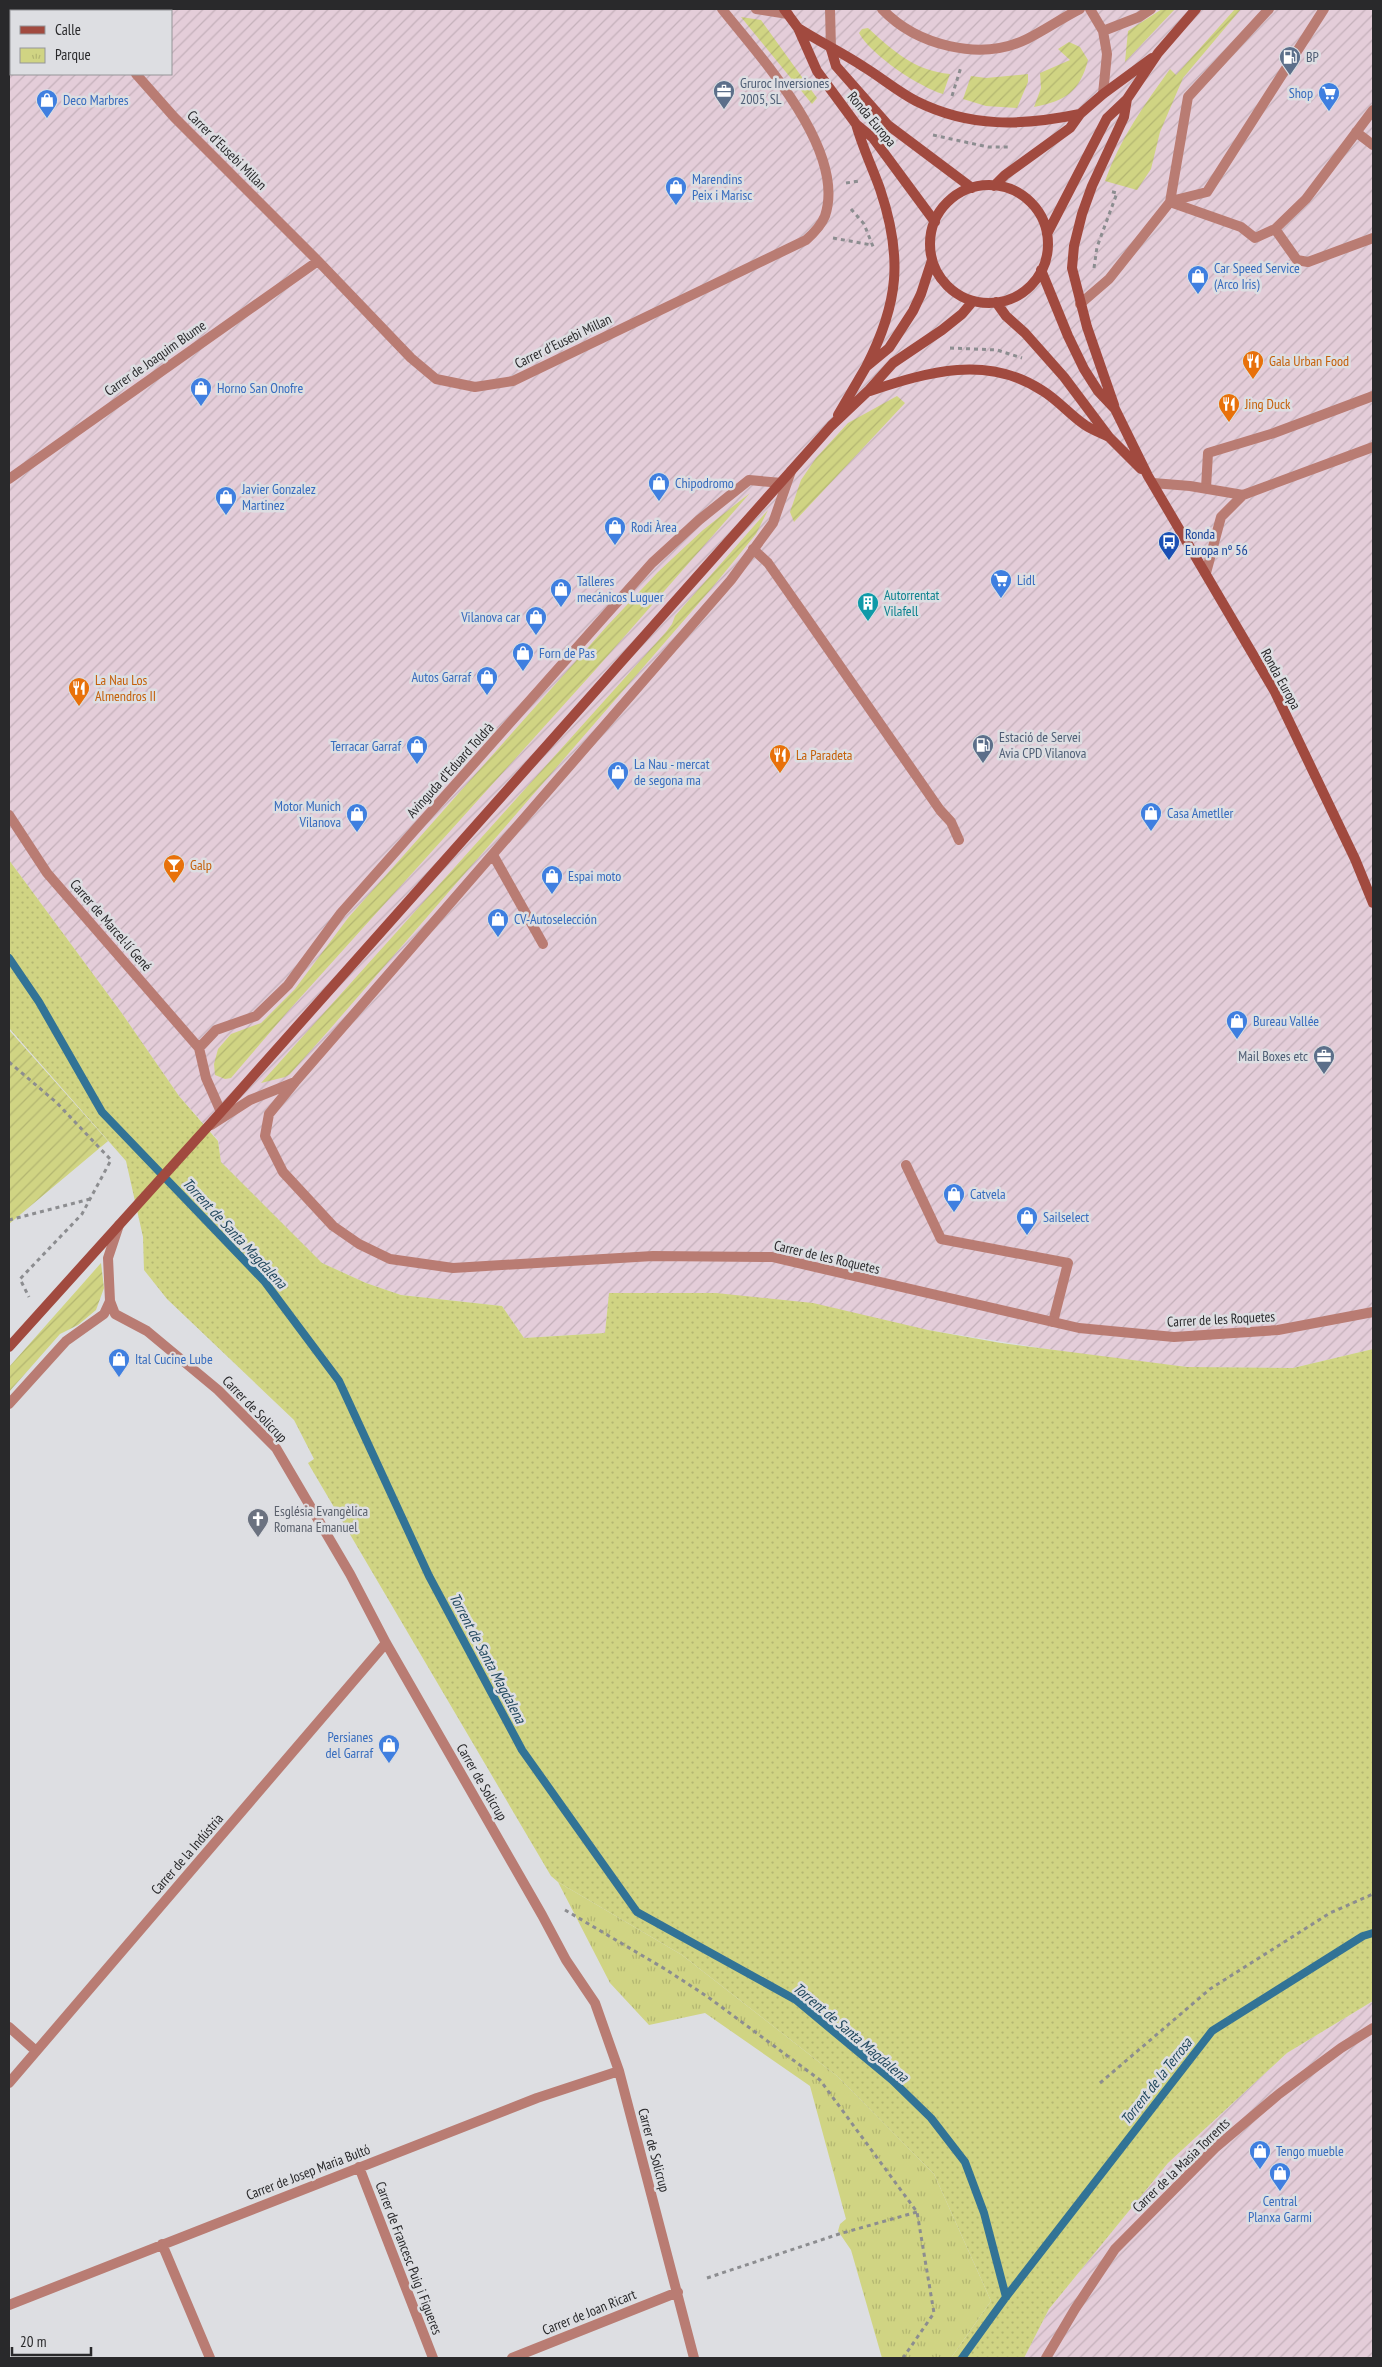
<svg xmlns="http://www.w3.org/2000/svg" width="1382" height="2367" font-family="'PT Sans Narrow',sans-serif">
	<style>
		.industrial { fill: url(#industrial-furrows); fill-rule: evenodd }
		.grass { fill: url(#grass-dots) }
		.park { fill: url(#park-tufts) }
		.garden { fill: url(#garden-furrows) }
		.lines { fill: none; stroke-linecap: round; stroke-linejoin: round }
		.stream { stroke: #327396; stroke-width: 8 }
		.path { stroke: #8c8d90; stroke-width: 3; stroke-dasharray: 4 4; stroke-linecap: butt }
		.lane { stroke: #b97c73; stroke-width: 10 }
		.street { stroke: #b97c73; stroke-width: 10 }
		.secondary { stroke: #a14a3f; stroke-width: 10 }
		.labels { text-anchor: middle; dominant-baseline: central; stroke-width: 5; stroke-linejoin: round; paint-order: stroke }
		.service-label { font-size: 14px; fill: #4e5e75; stroke: #dddee2; text-anchor: start }
		.shop-label { font-size: 14px; fill: #366cbe; stroke: #dddee2; text-anchor: start }
		.street-label { font-size: 14px; fill: #29292b; stroke: #dddee2 }
		.food-label { font-size: 14px; fill: #c56008; stroke: #dddee2; text-anchor: start }
		.transit-label { font-size: 14px; fill: #164399; stroke: #dddee2; text-anchor: start }
		.culture-label { font-size: 14px; fill: #0d838f; stroke: #dddee2; text-anchor: start }
		.worship-label { font-size: 14px; fill: #5b616d; stroke: #dddee2; text-anchor: start }
		.water-label { font-size: 15px; font-style: italic; fill: #23495f; stroke: #dddee2 }
	</style>
	<defs>
		<pattern id="industrial-furrows" width="10" height="10" patternUnits="userSpaceOnUse" patternTransform="scale(1.25)"><rect width="10" height="10" fill="#e4cdd9"/><path d="M-1 1l2-2M0 10L10 0M9 11l2-2" fill="none" stroke="#c4b0ba"/></pattern>
		<pattern id="grass-dots" width="8" height="8" patternUnits="userSpaceOnUse" patternTransform="scale(1.25)"><rect width="8" height="8" fill="#d0d483"/><path d="M2 2h.1M6 6h.1" fill="none" stroke="#b3b671" stroke-width="1.8" stroke-linecap="round"/></pattern>
		<pattern id="park-tufts" width="24" height="20" patternUnits="userSpaceOnUse" patternTransform="scale(1.25)"><rect width="24" height="20" fill="#d0d483"/><path d="M3 7l-1-3M5 7V3M7 7l1-3M15 17l-1-3M17 17v-4M19 17l1-3" fill="none" stroke="#b3b671"/></pattern>
		<pattern id="garden-furrows" width="10" height="10" patternUnits="userSpaceOnUse" patternTransform="scale(1.25)"><rect width="10" height="10" fill="#d0d483"/><path d="M-1 1l2-2M0 10L10 0M9 11l2-2" fill="none" stroke="#b3b671"/></pattern>
	</defs>
	<rect width="100%" height="100%" fill="#dddee2"/>
	<path class="industrial" d="M 9,9 L 1373,9 L 1373,1349 L 1293,1368 L 1187,1367 L 1091,1356 L 928,1330 L 609,1294 L 605,1333 L 524,1338 L 502,1306 L 401,1295 L 366,1283 L 322,1263 L 221,1162 L 218,1140 L 179,1096 L 121,1012 L 9,860 ZM 11,11 L 171,11 L 171,74 L 11,74 Z
		M 1373,2001 L 1373,2358 L 1024,2358 L 1049,2309 L 1168,2163 L 1287,2053 Z"/>
	<path class="grass" d="M 9,860 L 121,1012 L 179,1096 L 218,1141 L 221,1162 L 322,1263 L 366,1283 L 401,1295 L 502,1306 L 524,1338 L 605,1333 L 609,1293 L 716,1293 L 813,1303 L 928,1330 L 1001,1343 L 1187,1367 L 1293,1368 L 1373,1349 L 1373,2001 L 1287,2053 L 1168,2163 L 1049,2309 L 1024,2358 L 951,2358 L 991,2301 L 934,2174 L 837,2076 L 682,1955 L 558,1882 L 551,1876 L 308,1463 L 314,1459 L 294,1420 L 167,1299 L 144,1270 L 143,1237 L 126,1161 L 9,1028 Z"/>
	<path class="park" d="M 558,1882 L 682,1955 L 837,2076 L 934,2174 L 991,2301 L 951,2358 L 882,2358 L 851,2250 L 838,2231 L 840,2224 L 846,2219 L 810,2086 L 705,2013 L 649,2025 L 610,1983 Z"/>
	<path class="garden" d="M 1162,9 L 1175,9 L 1125,62 L 1128,31 Z
		M 1235,9 L 1241,9 L 1183,78 L 1160,132 L 1151,169 L 1137,190 L 1105,181 C 1120,139 1144,105 1170,69 L 1176,75 Z
		M 741,17 L 761,20 L 817,98 L 812,104 Z
		M 868,28 C 893,51 915,71 950,74 L 943,94 C 919,87 871,55 859,33 L 862,29 Z
		M 1069,42 L 1080,47 L 1088,60 C 1080,91 1066,101 1034,107 L 1041,88 L 1040,73 L 1070,60 L 1058,49 Z
		M 1028,74 L 1028,82 L 1017,108 L 986,106 L 963,99 L 971,76 L 986,78 Z
		M 897,396 L 905,403 L 794,522 L 790,512 L 801,480 L 816,458 L 848,423 Z
		M 750,493 L 596,669 L 290,1009 L 231,1078 L 225,1079 L 215,1075 L 214,1064 L 218,1049 L 231,1034 L 261,1023 L 295,989 L 348,918 L 607,626 L 658,572 L 703,530 Z
		M 768,510 L 756,534 L 711,589 L 330,1029 L 290,1074 L 285,1077 L 261,1083 L 666,632 L 672,624 L 675,616 Z
		M 9,1030 L 108,1141 L 9,1224 Z
		M 101,1263 L 104,1288 L 96,1310 L 78,1325 L 60,1334 L 9,1392 L 9,1367 Z"/>
	<g class="lines">
		<path class="stream" d="M 9,958 L 39,1002 L 102,1112 L 265,1282 L 339,1381 L 429,1576 L 522,1750 L 637,1912 L 796,2000 L 892,2080 L 931,2118 L 965,2162 L 984,2213 L 1006,2297
			M 962,2358 L 1006,2297 L 1212,2031 L 1363,1936 L 1373,1933"/>
		<path class="path" d="M 952,96 L 961,67
			M 933,135 L 988,147 L 1011,147
			M 846,183 L 859,181
			M 851,209 L 864,224 L 874,249
			M 833,238 L 872,245
			M 1094,268 L 1097,247 L 1117,193 L 1109,191
			M 950,348 L 997,350 L 1022,358
			M 9,1062 L 57,1103 L 111,1160 L 82,1214 L 20,1279 L 29,1297
			M 9,1220 L 90,1199
			M 565,1910 L 665,1969 L 708,1997 L 820,2080 L 917,2212 L 934,2313 L 903,2358
			M 1100,2083 L 1210,1989 L 1330,1913 L 1373,1894
			M 707,2278 L 839,2234 L 917,2212"/>
		<path class="lane" d="M 1356,132 L 1373,145
			M 1171,201 L 1207,192 L 1324,9
			M 1170,202 L 1241,227 L 1255,238 L 1275,229 L 1306,199 L 1373,110
			M 1275,229 L 1297,260 L 1308,262 L 1373,238
			M 1080,304 L 1109,279 L 1170,202 L 1188,97 L 1269,9
			M 1206,488 L 1208,453 L 1274,433 L 1373,396
			M 753,549 L 768,563 L 808,620 L 940,810 L 951,822 L 959,840
			M 906,1165 L 941,1239 L 1068,1263 L 1053,1322"/>
		<path class="street" d="M 77,9 L 80,11
			M 756,9 L 788,14
			M 830,9 L 831,49
			M 882,9 C 916,45 980,62 1027,39 C 1045,30 1062,18 1080,9
			M 1090,9 L 1103,31
			M 136,74 L 174,117 L 318,261 L 411,358 L 436,379 L 475,387 L 513,381 L 806,240 C 814,233 821,226 825,216 C 847,150 760,57 722,9
			M 1103,94 L 1107,54 L 1103,31 L 1139,17 L 1151,9
			M 9,479 L 318,261
			M 1153,483 L 1190,486 L 1243,495
			M 1206,573 L 1221,517 L 1243,495 L 1373,447
			M 9,815 L 47,873 L 199,1048 L 206,1078 L 221,1112
			M 493,855 L 543,944
			M 199,1048 L 216,1030 L 256,1016 L 288,985 L 341,913 L 652,563 L 699,520 L 749,480 L 782,483
			M 295,1082 L 269,1114 L 265,1136 L 283,1172 L 333,1226 L 359,1244 L 390,1259 L 453,1268 L 653,1256 L 772,1257 L 1079,1328 L 1174,1337 L 1278,1330 L 1373,1312
			M 211,1125 L 250,1100 L 295,1082 L 731,580 L 773,523 L 791,471
			M 110,1301 L 115,1314 L 147,1331 L 218,1390 L 276,1448 L 350,1574 L 386,1643 L 542,1915 L 566,1960 L 595,2003 L 619,2071 L 694,2358
			M 9,1404 L 66,1341 L 104,1314 L 110,1301 L 108,1258 L 119,1225
			M 9,2027 L 36,2051
			M 9,2083 L 386,1643
			M 359,2167 L 433,2358
			M 162,2244 L 210,2358
			M 9,2305 L 537,2098 L 619,2071
			M 512,2358 L 678,2292
			M 1046,2358 L 1075,2309 L 1115,2249 L 1215,2148 L 1279,2094 L 1341,2048 L 1373,2028"/>
		<path class="secondary" d="M 784,9 L 798,28 L 817,71 L 856,124 L 873,138 L 935,222
			M 798,28 C 820,42 843,53 864,67 C 882,78 897,91 916,101 C 970,128 1022,126 1080,114
			M 831,49 L 836,66 L 888,125 L 972,188
			M 856,124 C 862,146 872,167 880,189 C 903,257 899,303 866,367
			M930 244a59 59 0 1 1 118 0a59 59 0 1 1-118 0Z
			M 994,186 L 1005,175 L 1070,128 L 1080,114 L 1103,94 L 1152,58
			M 1047,234 L 1107,118 L 1127,99 L 1158,53 L 1196,9
			M 1041,270 L 1068,336 L 1084,369 L 1098,391 L 1115,409 L 1148,476 L 1275,692 L 1355,859 L 1373,903
			M 996,302 L 1006,316 L 1025,333 L 1064,377 L 1109,437 L 1141,469
			M 870,391 C 928,372 987,354 1043,391 C 1059,401 1070,415 1085,425 C 1092,430 1101,433 1109,437
			M 1114,405 L 1087,327 L 1072,268 L 1074,246 L 1082,214 L 1092,186 L 1124,117 L 1127,99
			M 838,415 L 866,367 L 889,348 L 913,311 L 921,294 L 932,260
			M 9,1347 L 221,1112 L 831,426 L 868,391 L 893,363 L 942,330 L 962,314 L 973,301"/>
	</g>
	<defs>
		<g id="fuel-pin" transform="scale(1.125)"><path d="M0 17L-7.5 6A9.5 9.5 0 1 1 7.5 6Z" fill="#5c6f8a" stroke="#dddee2"/><path d="M-5.5-6h7V0h2V4h1.3V-2.5L3-4.5l.8-.8L6-3V5H2.5V1h-1V6h-7ZM-4.2-4.7v3.2H.2V-4.7Z" fill="#fff"/></g>
		<g id="office-pin" transform="scale(1.125)"><path d="M0 17L-7.5 6A9.5 9.5 0 1 1 7.5 6Z" fill="#5c6f8a" stroke="#dddee2"/><path d="M-6-3h4V-5.5h4V-3h4V5H-6ZM-1-4.5V-3h2v-1.5ZM-6 0V1H6V0Z" fill="#fff"/></g>
		<g id="supermarket-pin" transform="scale(1.125)"><path d="M0 17L-7.5 6A9.5 9.5 0 1 1 7.5 6Z" fill="#3f7fe0" stroke="#dddee2"/><path d="M-6-5.5h2.5l.6 2H6L4.5 2H-2.5L-4.4-4H-6ZM-1.5 3.2a1.3 1.3 0 1 0 .1 0ZM3 3.2a1.3 1.3 0 1 0 .1 0Z" fill="#fff"/></g>
		<g id="shop-pin" transform="scale(1.125)"><path d="M0 17L-7.5 6A9.5 9.5 0 1 1 7.5 6Z" fill="#3f7fe0" stroke="#dddee2"/><path d="M-5-2.5h2.3a2.7 3.5 0 0 1 5.4 0H5L5.5 6h-11ZM-1.5-2.5h3a1.5 2.3 0 0 0-3 0Z" fill="#fff"/></g>
		<g id="restaurant-pin" transform="scale(1.125)"><path d="M0 17L-7.5 6A9.5 9.5 0 1 1 7.5 6Z" fill="#e8710a" stroke="#dddee2"/><path d="M-5-6h1v4h1v-4h1v4h1v-4h1v5L-1.5 .5V6h-2V.5L-5-1ZM5-6V6H3V1.5H1.5Q1.5-4 5-6Z" fill="#fff"/></g>
		<g id="bus-pin" transform="scale(1.125)"><path d="M0 17L-7.5 6A9.5 9.5 0 1 1 7.5 6Z" fill="#1a4fb4" stroke="#dddee2"/><path d="M-5-6H5V4H4V6H2V4H-2V6H-4V4H-5ZM-3.5-4V0h7V-4ZM-3.5 1.2v1.5H-2V1.2ZM2 1.2v1.5H3.5V1.2Z" fill="#fff"/></g>
		<g id="building-pin" transform="scale(1.125)"><path d="M0 17L-7.5 6A9.5 9.5 0 1 1 7.5 6Z" fill="#0f9aa8" stroke="#dddee2"/><path d="M-4-6H4V6H1V3H-1V6H-4ZM-2.5-4.3h1.7v1.8h-1.7ZM.8-4.3h1.7v1.8H.8ZM-2.5-1h1.7V.8h-1.7ZM.8-1h1.7V.8H.8Z" fill="#fff"/></g>
		<g id="bar-pin" transform="scale(1.125)"><path d="M0 17L-7.5 6A9.5 9.5 0 1 1 7.5 6Z" fill="#e8710a" stroke="#dddee2"/><path d="M-6-5H6L.8 .8V4.5H3.5V6h-7V4.5H-.8V.8Z" fill="#fff"/></g>
		<g id="church-pin" transform="scale(1.125)"><path d="M0 17L-7.5 6A9.5 9.5 0 1 1 7.5 6Z" fill="#6b7280" stroke="#dddee2"/><path d="M-1.2-6h2.4v3.5h3.3v2.4h-3.3V6h-2.4V-.1h-3.3v-2.4h3.3Z" fill="#fff"/></g>
	</defs>
	<g fill-rule="evenodd">
		<use href="#fuel-pin" x="1290" y="57"/>
		<use href="#office-pin" x="724" y="91"/>
		<use href="#supermarket-pin" x="1329" y="93"/>
		<use href="#shop-pin" x="47" y="100"/>
		<use href="#shop-pin" x="676" y="187"/>
		<use href="#shop-pin" x="1198" y="276"/>
		<use href="#restaurant-pin" x="1253" y="361"/>
		<use href="#shop-pin" x="201" y="388"/>
		<use href="#restaurant-pin" x="1229" y="404"/>
		<use href="#shop-pin" x="659" y="483"/>
		<use href="#shop-pin" x="226" y="497"/>
		<use href="#shop-pin" x="615" y="527"/>
		<use href="#bus-pin" x="1169" y="542"/>
		<use href="#supermarket-pin" x="1001" y="580"/>
		<use href="#shop-pin" x="561" y="589"/>
		<use href="#building-pin" x="868" y="603"/>
		<use href="#shop-pin" x="536" y="617"/>
		<use href="#shop-pin" x="523" y="653"/>
		<use href="#shop-pin" x="487" y="677"/>
		<use href="#restaurant-pin" x="79" y="688"/>
		<use href="#fuel-pin" x="983" y="745"/>
		<use href="#shop-pin" x="417" y="746"/>
		<use href="#restaurant-pin" x="780" y="755"/>
		<use href="#shop-pin" x="618" y="772"/>
		<use href="#shop-pin" x="1151" y="813"/>
		<use href="#shop-pin" x="357" y="814"/>
		<use href="#bar-pin" x="174" y="865"/>
		<use href="#shop-pin" x="552" y="876"/>
		<use href="#shop-pin" x="498" y="919"/>
		<use href="#shop-pin" x="1237" y="1021"/>
		<use href="#office-pin" x="1324" y="1056"/>
		<use href="#shop-pin" x="954" y="1194"/>
		<use href="#shop-pin" x="1027" y="1217"/>
		<use href="#shop-pin" x="119" y="1359"/>
		<use href="#church-pin" x="258" y="1519"/>
		<use href="#shop-pin" x="389" y="1745"/>
		<use href="#shop-pin" x="1260" y="2151"/>
		<use href="#shop-pin" x="1280" y="2173"/>
	</g>
	<g class="labels">
		<g class="service-label">
			<text x="1306" y="57">BP</text>
			<text x="740" y="83">Gruroc Inversiones<tspan x="740" dy="16">2005, SL</tspan></text>
			<text x="999" y="737">Estació de Servei<tspan x="999" dy="16">Avia CPD Vilanova</tspan></text>
			<text x="1308" y="1056" text-anchor="end">Mail Boxes etc</text>
		</g>
		<g class="shop-label">
			<text x="1313" y="93" text-anchor="end">Shop</text>
			<text x="63" y="100">Deco Marbres</text>
			<text x="692" y="179">Marendins<tspan x="692" dy="16">Peix i Marisc</tspan></text>
			<text x="1214" y="268">Car Speed Service<tspan x="1214" dy="16">(Arco Iris)</tspan></text>
			<text x="217" y="388">Horno San Onofre</text>
			<text x="675" y="483">Chipodromo</text>
			<text x="242" y="489">Javier Gonzalez<tspan x="242" dy="16">Martinez</tspan></text>
			<text x="631" y="527">Rodi Àrea</text>
			<text x="1017" y="580">Lidl</text>
			<text x="577" y="581">Talleres<tspan x="577" dy="16">mecánicos Luguer</tspan></text>
			<text x="520" y="617" text-anchor="end">Vilanova car</text>
			<text x="539" y="653">Forn de Pas</text>
			<text x="471" y="677" text-anchor="end">Autos Garraf</text>
			<text x="401" y="746" text-anchor="end">Terracar Garraf</text>
			<text x="634" y="764">La Nau - mercat<tspan x="634" dy="16">de segona ma</tspan></text>
			<text x="341" y="806" text-anchor="end">Motor Munich<tspan x="341" dy="16">Vilanova</tspan></text>
			<text x="1167" y="813">Casa Ametller</text>
			<text x="568" y="876">Espai moto</text>
			<text x="514" y="919">CV-Autoselección</text>
			<text x="1253" y="1021">Bureau Vallée</text>
			<text x="970" y="1194">Catvela</text>
			<text x="1043" y="1217">Sailselect</text>
			<text x="135" y="1359">Ital Cucine Lube</text>
			<text x="373" y="1737" text-anchor="end">Persianes<tspan x="373" dy="16">del Garraf</tspan></text>
			<text x="1276" y="2151">Tengo mueble</text>
			<text x="1280" y="2201" text-anchor="middle">Central<tspan x="1280" dy="16">Planxa Garmi</tspan></text>
		</g>
		<g class="street-label">
			<text transform="translate(872 119) rotate(50)">Ronda Europa</text>
			<text transform="translate(227 150) rotate(45)">Carrer d'Eusebi Millan</text>
			<text transform="translate(563 341) rotate(-26)">Carrer d'Eusebi Millan</text>
			<text transform="translate(155 358) rotate(-35)">Carrer de Joaquim Blume</text>
			<text transform="translate(1281 679) rotate(61)">Ronda Europa</text>
			<text transform="translate(450 770) rotate(-48)">Avinguda d'Eduard Toldrà</text>
			<text transform="translate(111 925) rotate(49)">Carrer de Marcel·lí Gené</text>
			<text transform="translate(827 1257) rotate(13)">Carrer de les Roquetes</text>
			<text transform="translate(1221 1319) rotate(-3)">Carrer de les Roquetes</text>
			<text transform="translate(255 1409) rotate(46)">Carrer de Solicrup</text>
			<text transform="translate(482 1782) rotate(60)">Carrer de Solicrup</text>
			<text transform="translate(187 1854) rotate(-49)">Carrer de la Indústria</text>
			<text transform="translate(654 2150) rotate(75)">Carrer de Solicrup</text>
			<text transform="translate(1181 2165) rotate(-44)">Carrer de la Masia Torrents</text>
			<text transform="translate(308 2172) rotate(-21)">Carrer de Josep Maria Bultó</text>
			<text transform="translate(409 2258) rotate(69)">Carrer de Francesc Puig i Figueres</text>
			<text transform="translate(589 2312) rotate(-22)">Carrer de Joan Ricart</text>
		</g>
		<g class="food-label">
			<text x="1269" y="361">Gala Urban Food</text>
			<text x="1245" y="404">Jing Duck</text>
			<text x="95" y="680">La Nau Los<tspan x="95" dy="16">Almendros II</tspan></text>
			<text x="796" y="755">La Paradeta</text>
			<text x="190" y="865">Galp</text>
		</g>
		<g class="transit-label">
			<text x="1185" y="534">Ronda<tspan x="1185" dy="16">Europa nº 56</tspan></text>
		</g>
		<g class="culture-label">
			<text x="884" y="595">Autorrentat<tspan x="884" dy="16">Vilafell</tspan></text>
		</g>
		<g class="worship-label">
			<text x="274" y="1511">Església Evangèlica<tspan x="274" dy="16">Romana Emanuel</tspan></text>
		</g>
		<g class="water-label">
			<text transform="translate(235 1233) rotate(47)">Torrent de Santa Magdalena</text>
			<text transform="translate(488 1658) rotate(62)">Torrent de Santa Magdalena</text>
			<text transform="translate(851 2032) rotate(40)">Torrent de Santa Magdalena</text>
			<text transform="translate(1156 2081) rotate(-52)">Torrent de la Terrosa</text>
		</g>
	</g>
	<rect width="1382" height="2367" fill="none" stroke="#29292b" stroke-width="20"/>
	<rect x="10" y="10" width="162" height="65" fill="#dddee2" stroke="#959699"/>
	<rect x="20" y="26" width="25" height="8" fill="#a14a3f" stroke="#959699"/>
	<text x="55" y="35" font-size="15" fill="#29292b">Calle</text>
	<rect x="20" y="48" width="25" height="15" fill="url(#park-tufts)" stroke="#959699"/>
	<text x="55" y="60" font-size="15" fill="#29292b">Parque</text>
	<path d="M12 2347v8h79v-8" fill="none" stroke="#29292b" stroke-width="2.5"/>
	<text x="20" y="2347" font-size="15" fill="#29292b" stroke="#dddee2" stroke-width="4" paint-order="stroke">20 m</text>
</svg>
